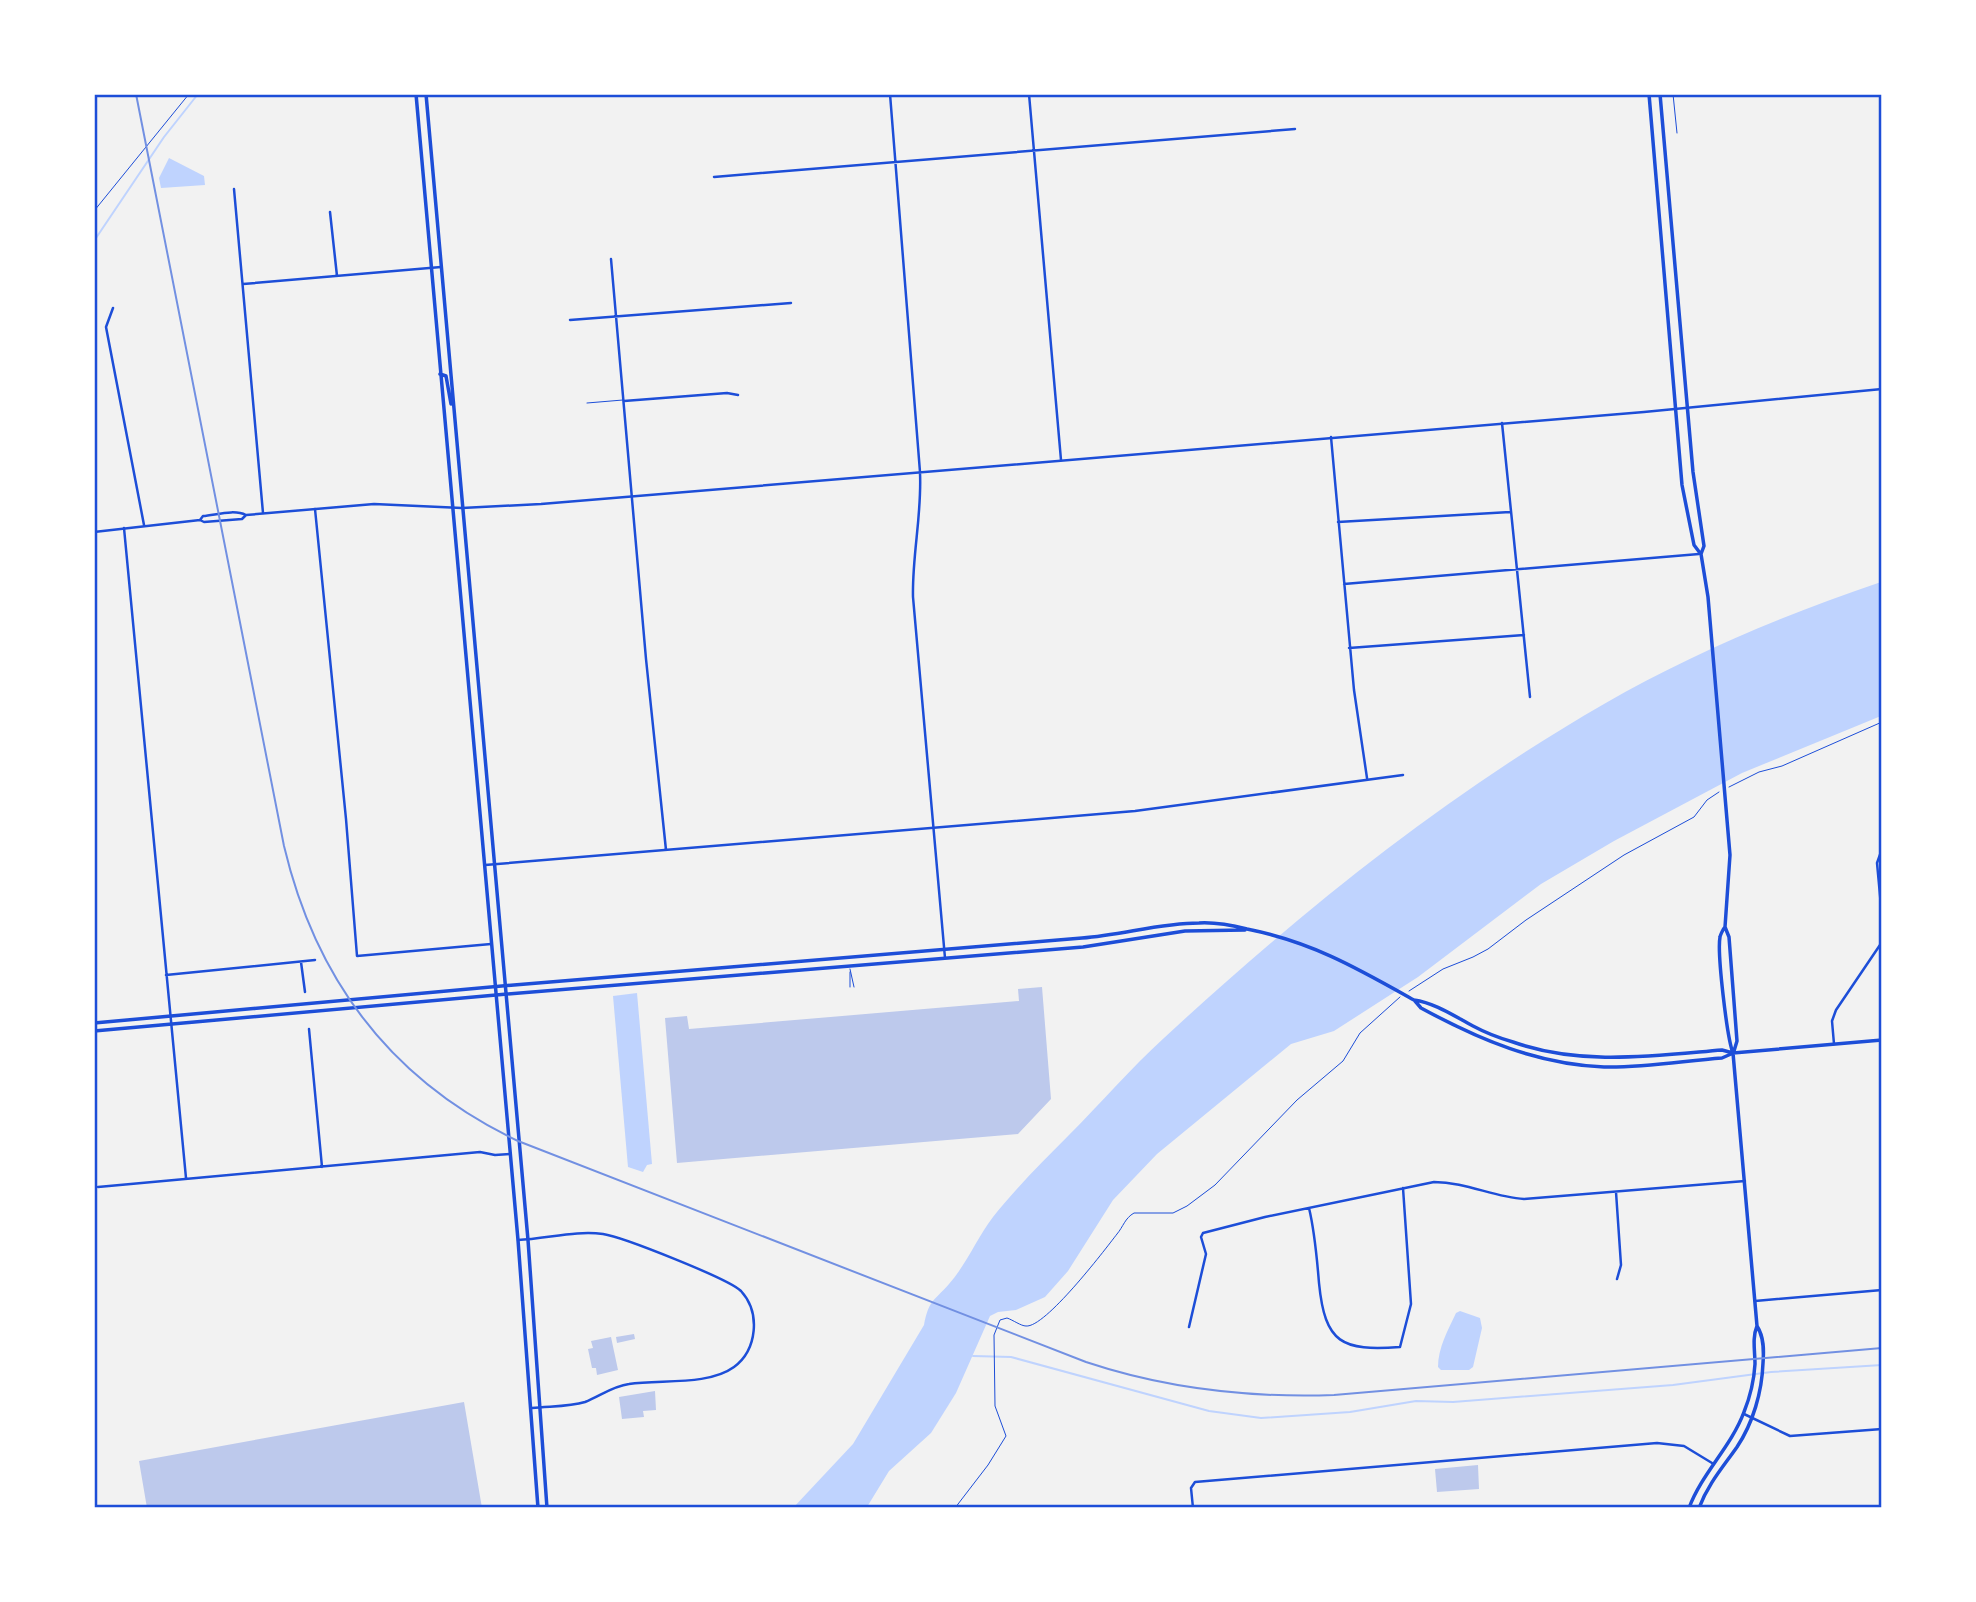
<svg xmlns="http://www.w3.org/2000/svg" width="1976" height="1602" font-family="'Public Sans',sans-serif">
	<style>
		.water { fill: #bfd3fe }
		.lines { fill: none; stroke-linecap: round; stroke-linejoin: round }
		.stream { stroke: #bfd3fe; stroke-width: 2 }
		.building { fill: #bdc9ec }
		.path { stroke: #1d4ed8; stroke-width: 1 }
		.service { stroke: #1d4ed8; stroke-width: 1 }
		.minor { stroke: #1d4ed8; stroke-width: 2.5 }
		.tertiary { stroke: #1d4ed8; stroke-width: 2.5 }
		.secondary { stroke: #1d4ed8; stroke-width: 3.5 }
		.primary { stroke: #1d4ed8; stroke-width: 3.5 }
		.rail { stroke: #7290e2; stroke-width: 2 }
		.neatline { fill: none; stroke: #1d4ed8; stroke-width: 2.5 }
	</style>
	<rect width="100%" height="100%" fill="#f2f2f2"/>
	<path class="water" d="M 169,158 L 204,176 L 205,185 L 161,188 L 159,178 Z
		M 1881,582 L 1881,716 L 1742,773 L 1614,841 L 1541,884 L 1418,977 L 1334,1031 L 1291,1044 L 1157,1154 L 1113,1200 L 1068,1271 L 1045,1297 L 1016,1310 L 998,1312 L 990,1316 L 956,1393 L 931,1433 L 889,1471 L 867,1507 L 793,1508 L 853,1444 L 924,1325 C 929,1300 933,1302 949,1284 C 966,1265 977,1238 993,1217 C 1016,1188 1043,1161 1069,1135 C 1101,1103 1131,1068 1164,1038 C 1299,913 1444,796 1604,704 C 1691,654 1786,614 1881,582 Z
		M 637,993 L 652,1164 L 647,1165 L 643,1172 L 628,1167 L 613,996 Z
		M 1460,1311 L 1480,1318 L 1482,1328 L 1473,1367 L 1469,1370 L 1441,1370 L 1438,1367 C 1438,1348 1448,1330 1456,1313 Z"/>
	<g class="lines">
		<path class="stream" d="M 94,241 L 164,137 L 198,94
			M 973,1356 L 1011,1357 L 1209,1411 L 1261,1418 L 1350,1412 L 1416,1401 L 1453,1402 L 1673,1385 L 1771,1372 L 1882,1365"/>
	</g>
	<path class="building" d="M 1042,987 L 1051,1099 L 1018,1134 L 677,1163 L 665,1018 L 687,1016 L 689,1029 L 1019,1001 L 1018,989 Z
		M 634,1334 L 635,1339 L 617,1343 L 616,1337 Z
		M 611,1337 L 618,1370 L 597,1375 L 596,1368 L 592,1368 L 588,1349 L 593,1348 L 591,1341 Z
		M 655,1391 L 656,1410 L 643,1411 L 644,1417 L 622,1419 L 619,1397 Z
		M 464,1402 L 482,1508 L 147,1508 L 139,1461 Z
		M 1478,1465 L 1479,1489 L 1437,1492 L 1435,1469 Z"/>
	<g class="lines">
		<path class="path" d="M 94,211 L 189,94
			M 1729,787 L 1759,772 L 1782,766 L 1882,722
			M 1409,991 L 1443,969 L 1473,957 L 1488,949 L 1526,920 L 1624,855 L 1694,817 L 1707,800 L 1719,792
			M 955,1508 L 988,1465 L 1006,1436 L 995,1406 L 994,1335 L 1000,1320 L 1007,1318 C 1013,1320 1021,1326 1026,1326 C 1045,1328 1104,1251 1117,1234 C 1123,1227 1125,1218 1134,1213 L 1173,1213 L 1187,1206 L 1215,1185 L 1297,1100 L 1343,1061 L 1360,1033 L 1400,997"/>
		<path class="service" d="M 1673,94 L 1677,133
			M 587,403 L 623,400
			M 850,969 L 854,987
			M 850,972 L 850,987"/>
		<path class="minor" d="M 890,94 L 920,472
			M 1029,94 L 1061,460
			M 714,177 L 1295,129
			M 234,189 L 263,513
			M 330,212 L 337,276
			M 611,259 L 646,659 L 666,850
			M 243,284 L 441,267
			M 113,308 L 106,327 L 144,525
			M 570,320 L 791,303
			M 624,401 L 727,393 L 738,395
			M 1502,423 L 1530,697
			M 1331,437 L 1354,690 L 1367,778
			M 315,509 L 346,819 L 357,956 L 491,944
			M 1338,522 L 1510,512
			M 124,528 L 186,1178
			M 1344,584 L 1699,554
			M 1349,648 L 1524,635
			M 1882,849 L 1877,863 L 1882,917
			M 485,865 L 1135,811 L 1403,775
			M 301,962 L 305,992
			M 166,975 L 315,960
			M 309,1029 L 322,1167
			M 1834,1044 L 1832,1021 L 1836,1010 L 1882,942
			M 98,1187 L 480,1152 L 495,1155 L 510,1154
			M 1616,1192 L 1621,1265 L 1617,1279
			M 1309,1208 C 1315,1233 1317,1258 1319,1283 C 1325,1344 1342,1351 1400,1347 L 1411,1304 L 1403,1188
			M 518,1240 C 546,1239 576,1230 603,1234 C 623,1237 729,1279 741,1291 C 761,1313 757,1350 734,1367 C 708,1386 660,1379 629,1384 C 613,1386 600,1396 585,1402 C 569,1407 549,1406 532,1408
			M 1755,1301 L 1882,1290
			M 1189,1327 L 1206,1254 L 1201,1237 L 1203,1233 L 1265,1217 L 1434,1182 C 1466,1182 1493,1197 1524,1199 L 1745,1181
			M 1744,1414 L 1790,1436 L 1882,1429
			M 1193,1508 L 1191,1488 L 1195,1482 L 1657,1443 L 1684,1446 L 1712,1463"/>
		<path class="tertiary" d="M 920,473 C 922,515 912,555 913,597 L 945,958
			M 200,520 L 203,516 C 216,515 234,509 246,515 L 374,504 L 462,508 L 541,504 L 1644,412 L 1882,389
			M 94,532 L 200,520 L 204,522 L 242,519 L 246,515"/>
		<path class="secondary" d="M 1649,94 L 1682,485 L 1694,545 L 1700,553
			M 1660,94 L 1693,472 L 1704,546 L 1701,554 L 1708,597 L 1730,855 L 1725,927 C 1724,927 1720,936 1720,937 C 1717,953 1727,1038 1733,1053 L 1757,1326 C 1752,1338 1755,1351 1755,1364 C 1754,1381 1750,1397 1744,1412 C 1731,1447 1702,1473 1689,1508
			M 1725,927 L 1729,937 L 1737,1041 L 1734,1051
			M 1415,1001 L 1421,1008 C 1480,1040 1537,1064 1604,1067 C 1643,1068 1683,1061 1722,1058 L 1731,1054
			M 94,1023 L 514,985 L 1082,938 C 1122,935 1160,923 1199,923 C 1216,922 1231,925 1247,929 C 1312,942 1357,968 1414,1000 C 1435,1003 1454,1016 1473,1026 C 1486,1033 1499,1038 1513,1042 C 1581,1066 1651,1056 1722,1050 L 1733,1053 L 1882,1040
			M 94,1031 L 496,995 L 1083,947 L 1185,931 L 1245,930
			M 1699,1508 C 1708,1484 1723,1467 1737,1447 C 1753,1423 1762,1392 1763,1363 C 1764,1350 1764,1337 1757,1326"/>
		<path class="primary" d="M 416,94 L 518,1240 L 538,1508
			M 426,94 L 528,1240 L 547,1508
			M 440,374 L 446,376 L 451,404"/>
		<path class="rail" d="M 136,94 L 284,846 C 316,981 392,1081 518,1141 L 1086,1362 C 1167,1389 1249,1398 1334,1395 L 1882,1348"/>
	</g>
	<rect width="1976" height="1602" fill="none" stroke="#ffffff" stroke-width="192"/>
	<rect x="96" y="96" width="1784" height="1410" class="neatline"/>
</svg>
